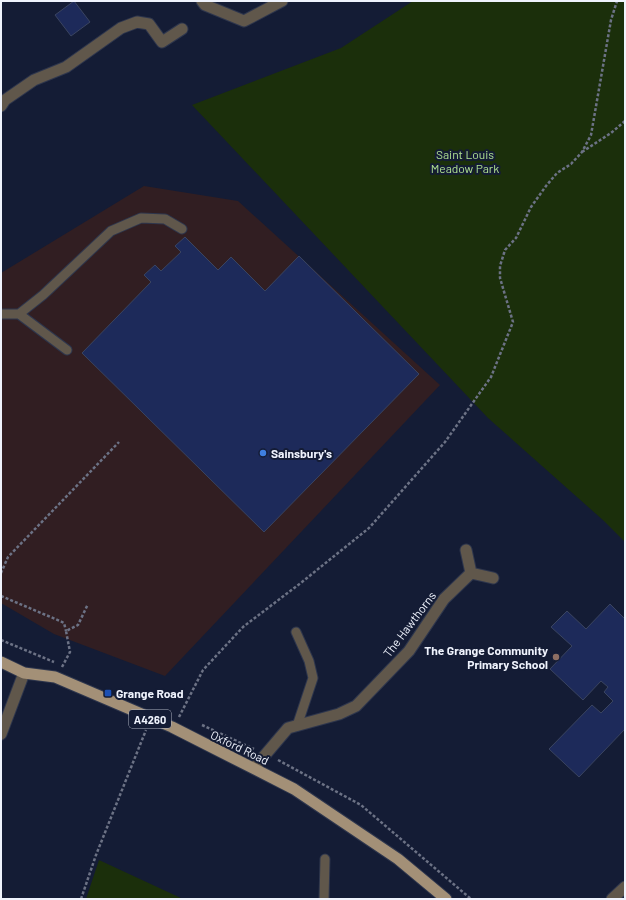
<svg xmlns="http://www.w3.org/2000/svg" width="626" height="900" font-family="Barlow,sans-serif">
	<style>
		.commercial { fill: #311e22 }
		.green { fill: #1b2f0b }
		.building { fill: #1d2a5a; stroke: #3a4460 }
		.lines { fill: none; stroke-linecap: round; stroke-linejoin: round }
		.service-casing { stroke: #2e364d; stroke-width: 11 }
		.minor-casing { stroke: #2e364d; stroke-width: 13 }
		.primary-casing { stroke: #2e364d; stroke-width: 13 }
		.path { stroke: #6c7285; stroke-width: 2.5; stroke-dasharray: 3 2; stroke-linecap: butt }
		.service { stroke: #60574b; stroke-width: 9 }
		.minor { stroke: #60574b; stroke-width: 11 }
		.primary { stroke: #a39077; stroke-width: 11 }
		.shop-dot { fill: #3f7fe0; stroke: #141c35; stroke-width: 1.5 }
		.education-dot { fill: #8d6e63; stroke: #141c35; stroke-width: 1.5 }
		.transit-dot { fill: #1a4fb4; stroke: #141c35; stroke-width: 1.5 }
		.labels { text-anchor: middle; dominant-baseline: central; stroke-width: 4; stroke-linejoin: round; paint-order: stroke }
		.shield { fill: #141c35; stroke: #adb2c1; stroke-width: 1 }
		.shield-label { font-size: 11px; font-weight: bold; fill: #eff3fd }
		.park-label { font-size: 12px; fill: #b0e191; stroke: #141c35 }
		.poi-label { font-size: 12px; font-weight: bold; fill: #eff3fd; stroke: #141c35; text-anchor: start }
		.street-label { font-size: 12px; fill: #eff3fd; stroke: #141c35 }
	</style>
	<rect width="100%" height="100%" fill="#141c35"/>
	<path class="commercial" d="M 144,186 L 238,201 L 440,385 L 165,676 L 54,634 L 1,603 L 1,273 Z"/>
	<path class="green" d="M 413,1 L 625,1 L 625,542 L 604,521 L 488,418 L 192,105 L 341,48 Z
		M 99,860 L 183,899 L 86,899 Z"/>
	<path class="building" d="M 74,1 L 90,22 L 71,36 L 55,15 Z
		M 185,237 L 218,270 L 231,257 L 265,291 L 299,256 L 419,374 L 264,532 L 82,353 L 151,282 L 144,275 L 155,265 L 161,271 L 181,252 L 175,246 Z
		M 610,604 L 625,619 L 625,729 L 579,777 L 549,749 L 592,705 L 601,713 L 613,701 L 604,692 L 608,687 L 601,681 L 583,700 L 550,669 L 572,646 L 551,627 L 567,611 L 586,629 Z"/>
	<g class="lines">
		<g class="service-casing">
			<path id="service" d="M 1,314 L 19,314 L 67,350
				M 19,314 L 43,295 L 111,231 L 141,218 L 165,219 L 182,229
				M 296,632 L 309,661 L 313,678 L 297,726
				M 324,899 L 325,859"/>
		</g>
		<g class="minor-casing">
			<path id="minor" d="M 202,1 L 205,5 L 244,21 L 282,1
				M 1,106 L 5,100 L 34,80 L 66,67 L 121,28 L 137,22 L 149,24 L 162,42 L 182,29
				M 471,573 L 493,578
				M 1,734 L 24,673
				M 254,768 L 288,728 L 339,714 L 356,706 L 409,651 L 444,599 L 471,573 L 466,550
				M 612,899 L 625,887"/>
		</g>
		<g class="primary-casing">
			<path id="primary" d="M 1,662 L 24,673 L 55,677 L 172,727 L 294,789 L 398,859 L 446,899"/>
		</g>
		<path class="path" d="M 582,152 L 611,133 L 625,121
			M 1,573 L 8,557 L 119,442
			M 1,596 L 60,621 L 64,623 L 66,631
			M 1,640 L 54,662
			M 62,667 L 70,652 L 66,631 L 78,625 L 88,604
			M 179,717 L 203,670 L 243,627 L 302,582 L 369,528 L 445,442 L 491,377 L 513,322 L 500,278 L 500,266 L 505,250 L 516,238 L 531,207 L 546,186 L 557,173 L 571,164 L 582,152 L 591,135 L 611,20 L 617,1
			M 202,725 L 254,749
			M 278,760 L 361,805 L 471,899
			M 81,899 L 96,855 L 146,730"/>
		<use href="#service" class="service"/>
		<use href="#minor" class="minor"/>
		<use href="#primary" class="primary"/>
	</g>
	<circle class="shop-dot" cx="263" cy="453" r="4"/>
	<circle class="education-dot" cx="556" cy="657" r="4"/>
	<rect class="transit-dot" x="104" y="689" width="8" height="8" rx="2"/>
	<g class="labels">
		<rect class="shield" x="129" y="710" width="42" height="18" rx="3"/>
		<g class="shield-label">
			<text x="150" y="719">A4260</text>
		</g>
		<g class="park-label">
			<text x="465" y="154">Saint Louis<tspan x="465" dy="14">Meadow Park</tspan></text>
		</g>
		<g class="poi-label">
			<text x="271" y="453">Sainsbury's</text>
			<text x="548" y="650" text-anchor="end">The Grange Community<tspan x="548" dy="14">Primary School</tspan></text>
			<text x="116" y="693">Grange Road</text>
		</g>
		<g class="street-label">
			<text transform="translate(409 624) rotate(-53)">The Hawthorns</text>
			<text transform="translate(240 747) rotate(26)">Oxford Road</text>
		</g>
	</g>
	<rect width="626" height="900" fill="none" stroke="#eff3fd" stroke-width="4"/>
</svg>
